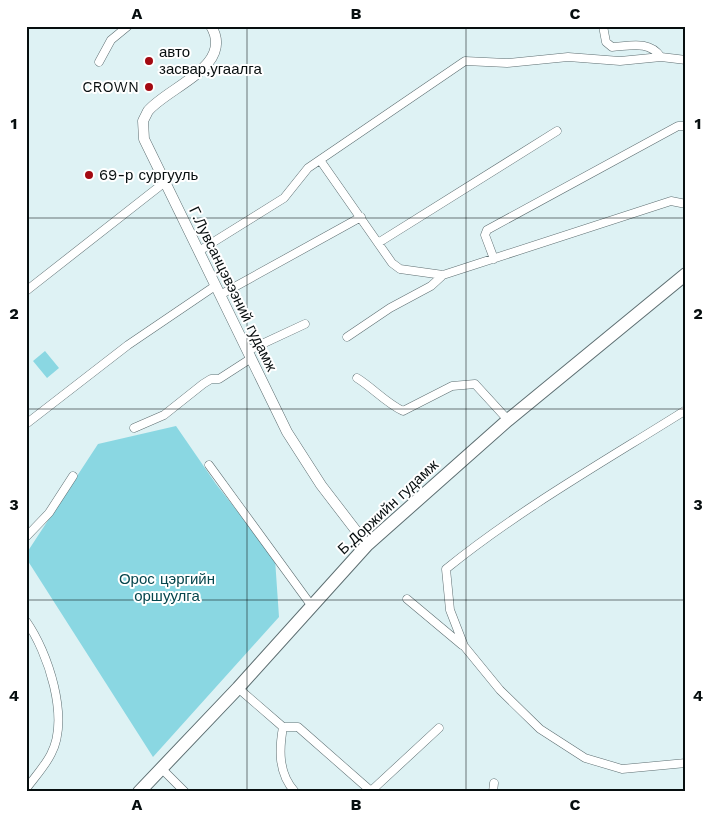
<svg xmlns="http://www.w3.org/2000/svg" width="712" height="818" font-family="'Work Sans',sans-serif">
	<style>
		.green { fill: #8ad7e2 }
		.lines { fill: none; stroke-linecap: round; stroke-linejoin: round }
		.minor-casing { stroke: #5d6e71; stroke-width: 9 }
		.tertiary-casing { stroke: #5d6e71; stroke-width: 11 }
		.primary-casing { stroke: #5d6e71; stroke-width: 14 }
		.minor { stroke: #fff; stroke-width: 8 }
		.tertiary { stroke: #fff; stroke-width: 10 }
		.primary { stroke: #fff; stroke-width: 12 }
		.grid { fill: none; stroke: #070e0f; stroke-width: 1; stroke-opacity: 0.55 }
		.poi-dot { fill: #a30911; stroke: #fff; stroke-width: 2 }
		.labels { text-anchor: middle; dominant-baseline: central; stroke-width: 4; stroke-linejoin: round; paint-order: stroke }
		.poi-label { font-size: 15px; fill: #070e0f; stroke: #fff; text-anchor: start }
		.street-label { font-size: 15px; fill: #070e0f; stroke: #fff }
		.park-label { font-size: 15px; fill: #06464d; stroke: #fff }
		.neatline { fill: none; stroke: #070e0f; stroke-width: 2 }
		.grid-label { font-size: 16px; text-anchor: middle; font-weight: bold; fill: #070e0f }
	</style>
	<rect width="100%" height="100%" fill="#def2f4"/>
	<path class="green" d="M 45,351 L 59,368 L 47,378 L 33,361 Z
		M 176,426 L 216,484 L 275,559 L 279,617 L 153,757 L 26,558 L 26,554 L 98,444 Z"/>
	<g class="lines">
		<g class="minor-casing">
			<path id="minor" d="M 603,26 L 606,42 L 612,47 C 630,46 649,40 661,57
				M 99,62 L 111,40 L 128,26
				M 320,160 L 378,243 L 557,131
				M 378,243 L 392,263 L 400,269 L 443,275 L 671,201 L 686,204
				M 199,251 L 284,198 L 308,168 L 465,61 L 507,63 L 568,57 L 620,61 L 661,57 L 686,60
				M 494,259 L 485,235 L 487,230 L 678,126 L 686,126
				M 26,291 L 165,182
				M 220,295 L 361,217
				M 347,337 L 390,308 L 431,286 L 443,275
				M 247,351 L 305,324
				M 357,378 C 373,388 386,403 403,411 L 452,386 L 475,384 L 508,420
				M 686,410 C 605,461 520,509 446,569 L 450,610 L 464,646 L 500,690 L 540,729 L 585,758 L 622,769 L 686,763
				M 26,424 L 128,345 L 215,286
				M 134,428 L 164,415 L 203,384 L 211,379 L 219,379 L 250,359
				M 209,465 L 311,605
				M 26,537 L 49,513 L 73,476
				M 407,599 L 462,645
				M 26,621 C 48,652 70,718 51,754 C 45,766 34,778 26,789
				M 238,688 L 283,727 C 279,750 278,773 295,792
				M 283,727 L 298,727 L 372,792
				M 162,769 L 185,792
				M 371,791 L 439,728
				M 493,792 L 494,783"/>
		</g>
		<g class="tertiary-casing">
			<path id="tertiary" d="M 211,26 C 235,66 168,87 148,111 L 143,121 L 144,139 L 287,432 L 321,485 L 367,545"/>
		</g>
		<g class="primary-casing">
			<path id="primary" d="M 139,792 L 238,688 L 367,545 L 508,420 L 686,274"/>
		</g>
		<use href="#minor" class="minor"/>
		<use href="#tertiary" class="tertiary"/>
		<use href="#primary" class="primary"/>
	</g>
	<path class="grid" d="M 247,26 L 247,792M 466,26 L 466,792M 26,218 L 686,218M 26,409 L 686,409M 26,600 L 686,600"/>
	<g class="poi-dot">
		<circle cx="149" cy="61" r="5"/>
		<circle cx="149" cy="87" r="5"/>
		<circle cx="89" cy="175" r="5"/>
	</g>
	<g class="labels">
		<g class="poi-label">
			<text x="159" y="52">авто<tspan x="159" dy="17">засвар,угаалга</tspan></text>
			<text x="139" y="87" text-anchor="end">CROWN</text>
			<text x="99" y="175">69-р сургууль</text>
		</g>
		<g class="street-label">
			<text transform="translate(233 289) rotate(64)">Г.Лувсанцэвээний гудамж</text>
			<text transform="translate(388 507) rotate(-43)">Б.Доржийн гудамж</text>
		</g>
		<g class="park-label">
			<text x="167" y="579">Орос цэргийн<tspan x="167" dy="17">оршуулга</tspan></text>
		</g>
	</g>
	<rect width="712" height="818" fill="none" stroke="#ffffff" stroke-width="55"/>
	<rect x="28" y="28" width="656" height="762" class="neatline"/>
	<g class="grid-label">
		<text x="137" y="19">A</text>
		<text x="356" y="19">B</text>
		<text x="575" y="19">C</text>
		<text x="14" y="129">1</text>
		<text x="698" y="129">1</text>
		<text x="14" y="319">2</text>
		<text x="698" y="319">2</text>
		<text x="14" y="510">3</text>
		<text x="698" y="510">3</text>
		<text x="14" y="701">4</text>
		<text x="698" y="701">4</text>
		<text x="137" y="810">A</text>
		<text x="356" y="810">B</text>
		<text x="575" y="810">C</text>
	</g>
</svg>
